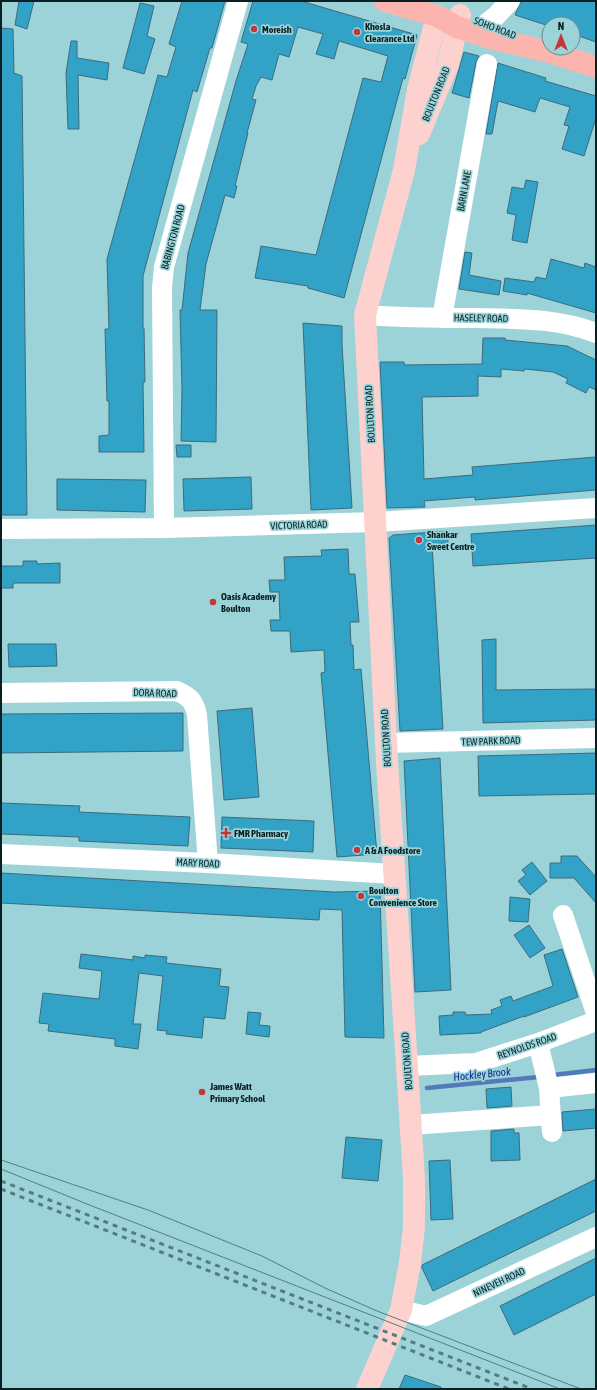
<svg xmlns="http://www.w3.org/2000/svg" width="597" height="1390" font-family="'Asap Condensed',sans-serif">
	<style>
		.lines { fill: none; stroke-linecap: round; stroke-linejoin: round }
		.stream { stroke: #5579b9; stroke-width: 4.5 }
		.building { fill: #32a2c7; stroke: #3d6b7d }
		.minor { stroke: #fff; stroke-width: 20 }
		.major { stroke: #fdd2ce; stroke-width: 22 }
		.highway { stroke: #fbb4ae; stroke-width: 22 }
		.tram { stroke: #547c80; stroke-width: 1 }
		.rail { stroke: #547c80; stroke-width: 3; stroke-dasharray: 5 5; stroke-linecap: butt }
		.poi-dot { fill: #c53638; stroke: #9bd3d9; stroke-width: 1.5 }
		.labels { text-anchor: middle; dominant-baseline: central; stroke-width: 3.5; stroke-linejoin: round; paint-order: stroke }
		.poi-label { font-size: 10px; font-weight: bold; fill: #092023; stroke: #9bd3d9; text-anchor: start }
		.street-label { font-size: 10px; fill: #092023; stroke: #9bd3d9 }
		.water-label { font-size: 11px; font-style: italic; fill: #09288d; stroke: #9bd3d9 }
	</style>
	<rect width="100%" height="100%" fill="#9bd3d9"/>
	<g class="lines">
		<path class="stream" d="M 553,1075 L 596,1070
			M 427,1088 L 539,1077"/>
	</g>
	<path class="building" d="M 19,1 L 34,1 L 27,29 L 15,25 Z
		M 182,1 L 225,1 L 212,48 L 210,48 L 197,92 L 193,90 L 143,276 L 143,328 L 144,328 L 145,382 L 143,382 L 144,452 L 99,452 L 99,436 L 109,435 L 109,401 L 107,401 L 105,329 L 109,329 L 107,259 L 158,75 L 167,77 L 176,47 L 169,44 Z
		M 253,1 L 301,1 L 417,35 L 405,79 L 403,78 L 344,298 L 308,288 L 308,286 L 255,278 L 261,246 L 316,255 L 363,78 L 381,82 L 388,56 L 339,41 L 334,59 L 316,54 L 323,34 L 298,27 L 289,57 L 279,54 L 272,80 L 261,77 L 256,86 L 252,99 L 256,100 L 247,133 L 248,133 L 235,186 L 237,186 L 234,198 L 225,195 L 206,264 L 200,310 L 217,310 L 216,442 L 181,441 L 182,389 L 180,310 L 182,310 L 188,253 L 236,81 L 248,44 L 241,42 Z
		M 521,1 L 596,1 L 596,42 L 573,34 L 573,24 L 549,24 L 549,26 L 515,15 Z
		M 140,3 L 154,6 L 147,36 L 155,39 L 144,74 L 123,68 Z
		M 1,28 L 13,29 L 14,73 L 22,76 L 27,515 L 1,515 Z
		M 71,41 L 77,41 L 77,58 L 109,63 L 107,80 L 78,75 L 79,129 L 68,129 L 66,73 Z
		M 464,52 L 479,56 L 476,62 L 469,98 L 452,93 Z
		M 498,63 L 546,78 L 545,81 L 596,96 L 596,118 L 584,156 L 562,149 L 569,126 L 564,125 L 570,107 L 540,98 L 535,112 L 498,101 L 492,134 L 486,134 Z
		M 526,180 L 538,182 L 527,243 L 512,240 L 516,215 L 507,213 L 512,187 L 524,189 Z
		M 465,252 L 472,253 L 469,275 L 501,281 L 499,295 L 459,289 Z
		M 551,259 L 584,268 L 585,263 L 596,267 L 596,313 L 527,293 L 527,295 L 503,291 L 505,278 L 534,282 L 536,277 L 546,279 Z
		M 303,323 L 342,326 L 342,345 L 352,508 L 311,510 Z
		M 483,338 L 505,338 L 505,340 L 567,346 L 596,360 L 596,390 L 589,387 L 586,393 L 566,383 L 568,379 L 553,372 L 525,369 L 524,371 L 501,369 L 501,377 L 478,376 L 478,396 L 422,397 L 424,479 L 473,475 L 472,467 L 596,457 L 596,490 L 475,500 L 475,497 L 424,501 L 425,507 L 387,508 L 380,362 L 404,362 L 404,365 L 482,364 Z
		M 176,445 L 191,445 L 191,457 L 177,457 Z
		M 251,477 L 252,509 L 184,511 L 183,479 Z
		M 57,479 L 146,480 L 145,512 L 57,510 Z
		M 596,525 L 596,558 L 473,566 L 471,534 Z
		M 448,531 L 448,543 L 432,544 L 443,729 L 400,731 L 389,538 L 393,535 Z
		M 348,549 L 349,574 L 355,574 L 359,622 L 350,622 L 351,645 L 353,645 L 354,670 L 361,669 L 377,854 L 337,857 L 321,673 L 325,672 L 324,650 L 291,652 L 290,631 L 271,631 L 270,620 L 280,620 L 279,592 L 270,592 L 269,580 L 285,580 L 284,557 L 322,556 L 321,550 Z
		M 23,561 L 37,561 L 37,564 L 60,563 L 60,583 L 13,583 L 13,588 L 1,588 L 1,566 L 23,566 Z
		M 496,639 L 496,690 L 596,689 L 596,720 L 483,723 L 482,640 Z
		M 8,644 L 56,644 L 57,666 L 9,667 Z
		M 252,708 L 259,797 L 224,800 L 217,711 Z
		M 183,713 L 183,751 L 1,753 L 1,714 Z
		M 596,753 L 596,794 L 479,796 L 478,756 Z
		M 440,758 L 451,990 L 415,992 L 404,761 Z
		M 1,803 L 80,806 L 79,812 L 190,817 L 188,846 L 79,841 L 79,837 L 1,834 Z
		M 222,817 L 314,821 L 313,852 L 221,848 Z
		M 561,856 L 577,856 L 596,877 L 596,903 L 574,878 L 550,878 L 550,863 L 561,863 Z
		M 532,862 L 547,881 L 530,895 L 518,881 L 526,875 L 522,870 Z
		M 1,873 L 334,892 L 380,891 L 384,1038 L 345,1037 L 342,910 L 320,909 L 319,920 L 1,903 Z
		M 510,897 L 530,899 L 528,922 L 509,921 Z
		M 529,925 L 545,948 L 530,958 L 514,935 Z
		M 562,949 L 578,997 L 524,1017 L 524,1016 L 481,1032 L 481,1033 L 440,1035 L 439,1016 L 453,1015 L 453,1012 L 465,1012 L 466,1015 L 492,1014 L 491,1010 L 502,1006 L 500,1000 L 511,996 L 513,1001 L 553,986 L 544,955 Z
		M 81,954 L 133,960 L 133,956 L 145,958 L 145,955 L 167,957 L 166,963 L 221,969 L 219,986 L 229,987 L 225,1019 L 204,1017 L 202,1038 L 166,1034 L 167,1031 L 157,1030 L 163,976 L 139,973 L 133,1024 L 141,1024 L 138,1049 L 115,1046 L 115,1039 L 48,1031 L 49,1024 L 39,1023 L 43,993 L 99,999 L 102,971 L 79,968 Z
		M 248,1012 L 261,1013 L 259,1025 L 270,1026 L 269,1037 L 246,1034 Z
		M 511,1087 L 512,1106 L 487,1108 L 486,1089 Z
		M 596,1109 L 596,1128 L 563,1131 L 562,1112 Z
		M 514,1129 L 514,1133 L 519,1133 L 520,1160 L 491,1161 L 491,1131 Z
		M 346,1137 L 382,1140 L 378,1181 L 342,1178 Z
		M 450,1160 L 453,1219 L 431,1220 L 429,1161 Z
		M 596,1179 L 596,1211 L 433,1291 L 422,1268 L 422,1265 Z
		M 596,1258 L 596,1294 L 514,1335 L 500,1306 Z
		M 405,1375 L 441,1387 L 441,1389 L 399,1389 Z"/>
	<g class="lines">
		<path class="minor" d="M 487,23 L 496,16 L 510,1
			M 365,315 C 402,318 440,318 478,318 C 519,319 557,318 596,333
			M 442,318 L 487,64
			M 164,528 L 162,288 L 164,267 L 238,1
			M 1,529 L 164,528 L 376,522 L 596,508
			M 1,693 L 177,691 C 190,697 194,701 197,715 L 208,863
			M 386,743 L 596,738
			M 1,854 L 208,863 L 394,874
			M 563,915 L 596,1013
			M 538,1043 L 549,1088 L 552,1132
			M 407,1066 L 476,1063 L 538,1043 L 596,1021
			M 549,1088 L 596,1083
			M 411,1125 L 551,1115
			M 401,1310 L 426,1316 L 596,1237"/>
		<path class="major" d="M 419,134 L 448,64 L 460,15
			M 367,1389 L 401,1310 L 410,1263 L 414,1227 L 414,1179 L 407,1066 L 387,762 L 365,315 L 404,170 L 418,90 L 437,16"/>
		<path class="highway" d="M 385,1 L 437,16 L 457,27 L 490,38 L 550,52 L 596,67"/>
		<path class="tram" d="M 1,1160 L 148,1210 L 262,1256 L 325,1288 L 377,1311 L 581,1389
			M 1,1169 L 87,1204 L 560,1389"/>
		<path class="rail" d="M 1,1181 L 532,1389
			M 1,1189 L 509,1389"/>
	</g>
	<g class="poi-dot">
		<circle cx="254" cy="29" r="4"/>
		<circle cx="357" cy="32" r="4"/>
		<circle cx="419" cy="540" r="4"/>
		<circle cx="213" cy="602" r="4"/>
		<path d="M224 827h4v4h4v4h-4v4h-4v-4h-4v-4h4z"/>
		<circle cx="357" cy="850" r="4"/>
		<circle cx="361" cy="896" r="4"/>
		<circle cx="202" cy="1092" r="4"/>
	</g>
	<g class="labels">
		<g class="poi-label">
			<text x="365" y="26">Khosla<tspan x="365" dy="12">Clearance Ltd</tspan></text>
			<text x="262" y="29">Moreish</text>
			<text x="427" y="534">Shankar<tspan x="427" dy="12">Sweet Centre</tspan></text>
			<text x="221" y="596">Oasis Academy<tspan x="221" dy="12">Boulton</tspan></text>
			<text x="234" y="833">FMR Pharmacy</text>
			<text x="365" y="850">A &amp; A Foodstore</text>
			<text x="369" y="890">Boulton<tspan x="369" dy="12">Convenience Store</tspan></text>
			<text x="210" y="1086">James Watt<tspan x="210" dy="12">Primary School</tspan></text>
		</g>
		<g class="street-label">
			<text transform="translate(495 28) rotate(21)">SOHO ROAD</text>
			<text transform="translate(436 94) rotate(-68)">BOULTON ROAD</text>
			<text transform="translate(464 191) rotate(-80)">BARN LANE</text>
			<text transform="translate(173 237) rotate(-75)">BABINGTON ROAD</text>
			<text transform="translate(481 318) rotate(1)">HASELEY ROAD</text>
			<text transform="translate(370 414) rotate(-93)">BOULTON ROAD</text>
			<text transform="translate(299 525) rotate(-2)">VICTORIA ROAD</text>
			<text transform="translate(155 693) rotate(2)">DORA ROAD</text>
			<text transform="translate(386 738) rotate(-93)">BOULTON ROAD</text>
			<text transform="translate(491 741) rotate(-2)">TEW PARK ROAD</text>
			<text transform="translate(198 863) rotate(3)">MARY ROAD</text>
			<text transform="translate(527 1046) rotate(-19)">REYNOLDS ROAD</text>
			<text transform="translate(407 1061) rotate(-94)">BOULTON ROAD</text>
			<text transform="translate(499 1282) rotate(-25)">NINEVEH ROAD</text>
		</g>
		<g class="water-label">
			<text transform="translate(482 1074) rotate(-6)">Hockley Brook</text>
		</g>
	</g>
	<rect width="597" height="1390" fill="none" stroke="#092023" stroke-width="4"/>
	<g transform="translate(561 36)"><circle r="19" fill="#9bd3d9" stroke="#618b90"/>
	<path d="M0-3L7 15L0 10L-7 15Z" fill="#c53638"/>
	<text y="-6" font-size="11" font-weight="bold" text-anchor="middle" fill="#092023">N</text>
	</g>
</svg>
